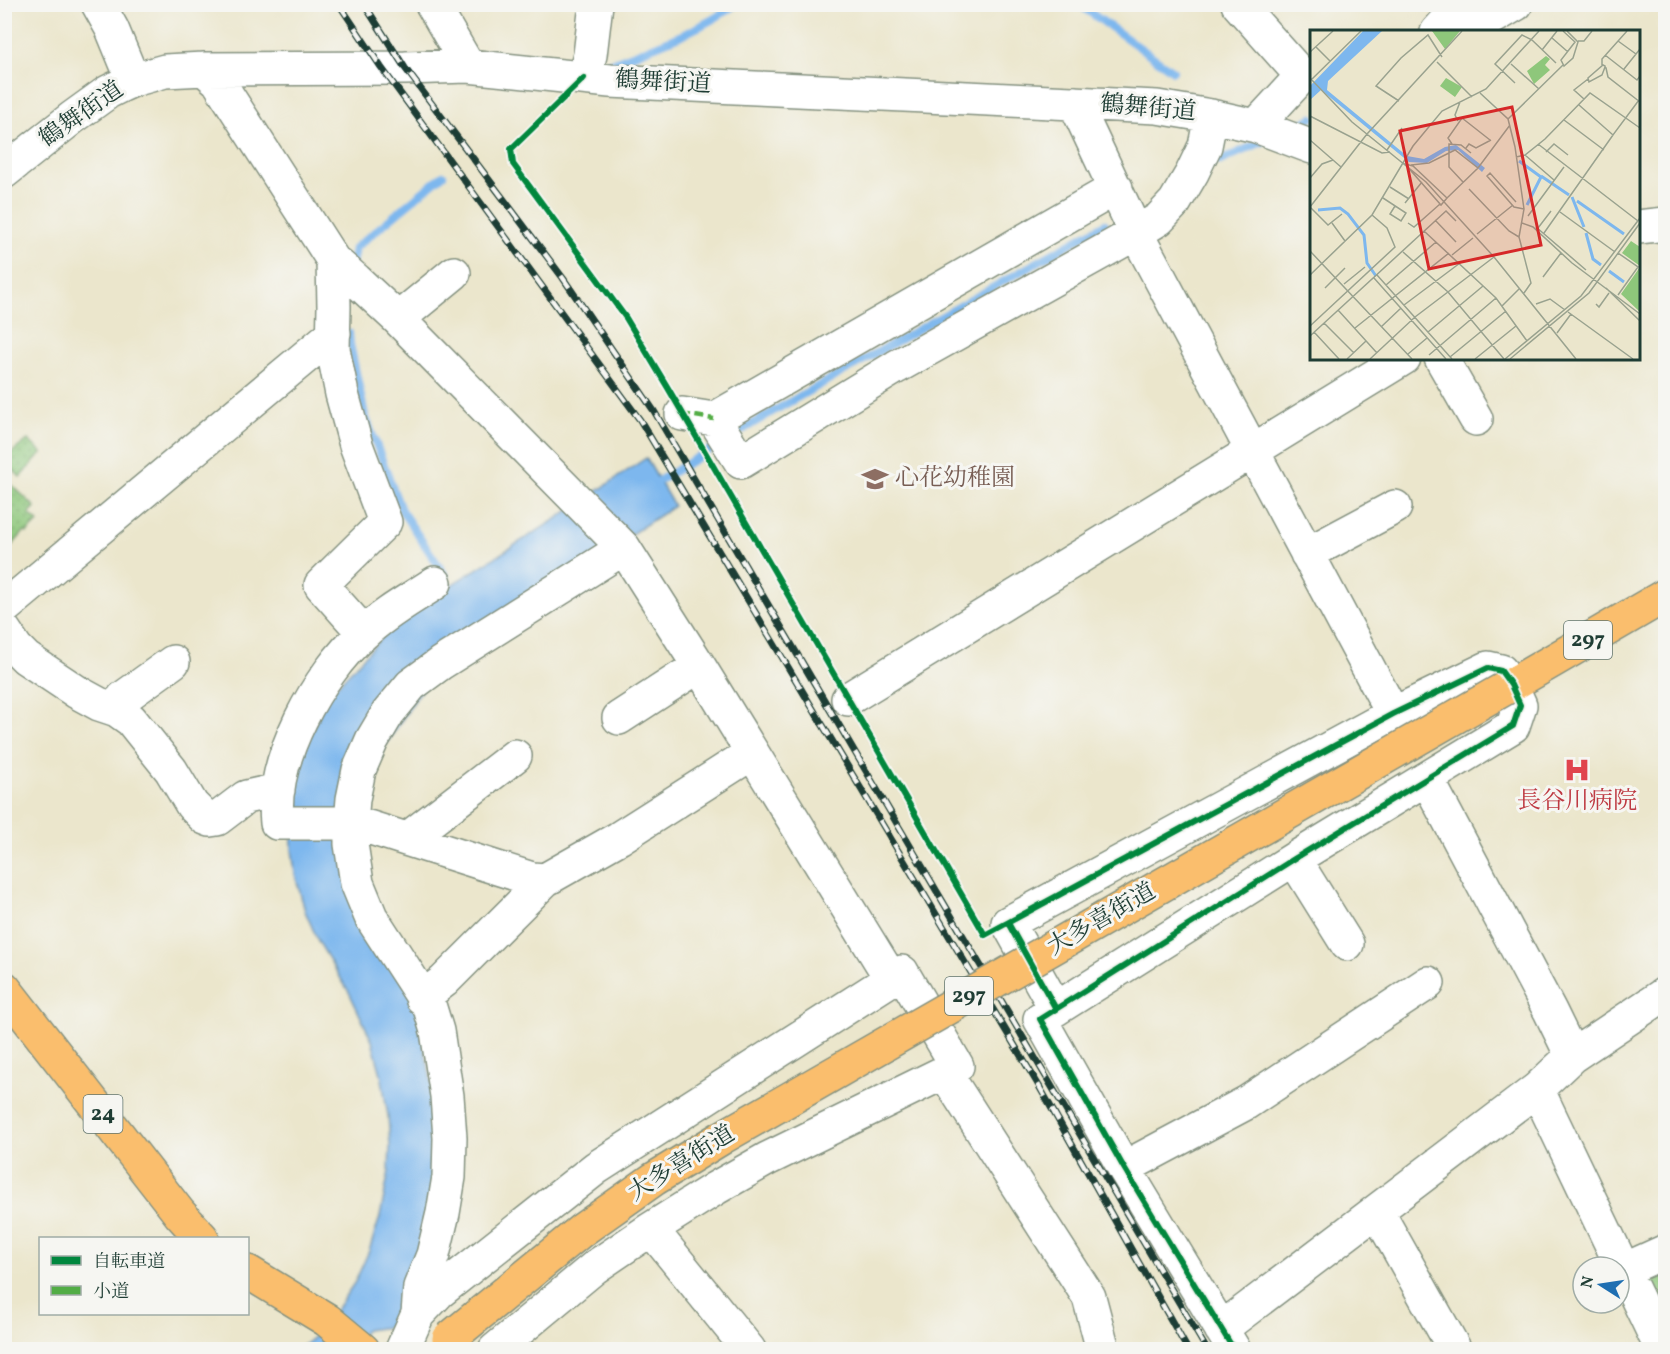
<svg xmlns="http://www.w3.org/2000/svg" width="1670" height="1354" font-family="Vollkorn,'Noto Serif JP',serif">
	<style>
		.grass { fill: url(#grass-dots); stroke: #568258; stroke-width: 1.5 }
		.park { fill: url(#park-crowns); stroke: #568258; stroke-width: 1.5 }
		.water { fill: #7db7ee; stroke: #4e7a91; stroke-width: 1.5 }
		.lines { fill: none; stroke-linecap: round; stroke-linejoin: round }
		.stream { stroke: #7db7ee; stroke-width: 8 }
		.minor-casing { stroke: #859280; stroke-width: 36 }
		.major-casing { stroke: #859280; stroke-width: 36 }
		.highway-casing { stroke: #859280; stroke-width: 36 }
		.minor { stroke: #fff; stroke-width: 33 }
		.major { stroke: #fabe6d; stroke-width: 33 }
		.highway { stroke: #fabe6d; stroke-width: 33 }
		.rail-casing { stroke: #1f3d34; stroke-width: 7 }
		.rail { stroke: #f6f6f2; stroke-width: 4.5; stroke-dasharray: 14; stroke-linecap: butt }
		.highway-bridge-casing { stroke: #859280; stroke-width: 36; stroke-linecap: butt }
		.highway-bridge { stroke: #fabe6d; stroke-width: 33 }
		.quiet { stroke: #52ad45; stroke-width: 4.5; stroke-dasharray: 9 4.5; stroke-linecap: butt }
		.cycleway-casing { stroke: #f6f6f2; stroke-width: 10 }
		.cycleway { stroke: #00873e; stroke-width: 6 }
		.labels { text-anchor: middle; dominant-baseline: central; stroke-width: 6; stroke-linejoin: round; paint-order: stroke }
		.shield { fill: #f6f6f2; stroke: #60746d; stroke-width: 1.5 }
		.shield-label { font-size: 22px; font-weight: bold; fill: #1f3d34 }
		.street-label { font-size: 24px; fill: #1f3d34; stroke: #f6f6f2 }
		.education-label { font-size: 24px; fill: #785e54; stroke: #f6f6f2; text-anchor: start }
		.health-label { font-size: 24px; fill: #be3a42; stroke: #f6f6f2 }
		.inset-river { fill: none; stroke: #7db7ee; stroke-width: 3 }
		.inset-road { fill: none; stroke: #99a28f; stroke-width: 1.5 }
		.view { fill: #d62828; fill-opacity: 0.15; stroke: #d62828; stroke-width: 3 }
		.inset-edge { fill: none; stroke: #1f3d34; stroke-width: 3 }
	</style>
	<defs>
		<pattern id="grass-dots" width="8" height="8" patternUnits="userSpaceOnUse" patternTransform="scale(1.5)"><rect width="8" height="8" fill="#8ec77b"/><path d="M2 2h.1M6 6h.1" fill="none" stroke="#73a366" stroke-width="1.8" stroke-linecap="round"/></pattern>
		<pattern id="park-crowns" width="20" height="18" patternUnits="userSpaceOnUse" patternTransform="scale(1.5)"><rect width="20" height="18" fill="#8ec77b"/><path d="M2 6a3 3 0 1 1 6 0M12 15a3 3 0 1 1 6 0" fill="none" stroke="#73a366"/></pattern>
	</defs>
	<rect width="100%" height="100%" fill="#f6f6f2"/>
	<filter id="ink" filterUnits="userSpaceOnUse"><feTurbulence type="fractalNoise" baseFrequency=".0167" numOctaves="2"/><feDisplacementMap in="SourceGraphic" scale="12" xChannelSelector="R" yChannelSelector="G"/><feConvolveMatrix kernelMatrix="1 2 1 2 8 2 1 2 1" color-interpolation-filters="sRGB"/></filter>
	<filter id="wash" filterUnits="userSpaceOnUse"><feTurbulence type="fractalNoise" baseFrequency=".008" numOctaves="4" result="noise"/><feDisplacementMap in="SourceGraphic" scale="24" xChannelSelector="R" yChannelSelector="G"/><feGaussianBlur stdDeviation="1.35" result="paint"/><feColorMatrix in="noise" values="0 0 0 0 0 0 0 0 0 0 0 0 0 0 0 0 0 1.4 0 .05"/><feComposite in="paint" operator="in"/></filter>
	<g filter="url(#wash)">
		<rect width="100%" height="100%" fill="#ebe6cc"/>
		<path class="grass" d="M 28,440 L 42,453 L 20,477 L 5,462 L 5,445 L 11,453 Z
			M 12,485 L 35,507 L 29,514 L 38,522 L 27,533 L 24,532 L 7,551 L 5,548 L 5,492 Z"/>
		<path class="park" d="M 1665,1261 L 1665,1328 L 1641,1272 Z"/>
		<path class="water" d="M 646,458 L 674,506 L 610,548 L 450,646 L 343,811 L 416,1007 L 443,1139 L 411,1289 L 388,1327 L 366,1330 L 346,1349 L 298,1350 L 315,1336 L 338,1307 L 355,1282 L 369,1251 L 380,1217 L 385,1191 L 389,1171 L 390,1145 L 388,1116 L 381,1074 L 372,1041 L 349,992 L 318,941 L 305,911 L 295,874 L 292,849 L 291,816 L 300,757 L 328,695 L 403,615 L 553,521 Z"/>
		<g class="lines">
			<path class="stream" d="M 1078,4 L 1173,71
				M 609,64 C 651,47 699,32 736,4
				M 1291,128 L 1312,118
				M 1220,161 L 1264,141
				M 352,264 L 355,248 L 443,175
				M 349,333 L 350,344 L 365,415 L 401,510 L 445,575
				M 734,435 L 772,412 L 1105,224
				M 652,485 L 721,443"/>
		</g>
	</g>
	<g filter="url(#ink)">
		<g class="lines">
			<g class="minor-casing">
				<path id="minor" d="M 98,4 L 112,29 L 133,80
					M 432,4 L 468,66
					M 1238,4 L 1302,76
					M 1437,32 L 1462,4
					M 1468,32 L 1516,4
					M 204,69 L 218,81 L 333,260 L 356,280 L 398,319 L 624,548 L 699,666 L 892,980
					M 584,78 L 590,55 L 596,4
					M 1075,103 L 1136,233 L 1393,714
					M 1256,126 L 1302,76 L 1312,74
					M 4,172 L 72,118 L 108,92 L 122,85 L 133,80 L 165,71 L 204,69 L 405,68 L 468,66 L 610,81 L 1157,107 L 1211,116 L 1256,126 L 1312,147
					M 1638,227 L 1666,224
					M 333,260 L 334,307 L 333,349 L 342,394 L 356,445 L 385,522 L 321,585 L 364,633
					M 398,319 L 454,273
					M 1441,358 L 1476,419
					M 682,414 L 714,419 L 1116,188
					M 714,419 L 741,462 L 896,367 L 1136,233 L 1159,219 L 1175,202 L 1192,173 L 1205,146 L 1211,116
					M 1307,554 L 1395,507
					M 435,583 C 411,599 385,613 364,633 C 318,674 270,760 277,823 L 351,823 L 368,827 L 532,879 L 545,880 L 619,838 L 752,753
					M 4,608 L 334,333
					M 4,630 L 16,648 L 26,658 L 77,692 L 99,704 L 117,710 L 131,720 L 171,770 L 192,805 L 205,818 L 210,820 L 217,819 L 246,797 L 278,790
					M 848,699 L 1404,358
					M 117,710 L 123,698 L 173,662
					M 619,718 L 699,666
					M 1427,779 L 1550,1011 L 1572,1056
					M 407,839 L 515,756
					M 1294,859 L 1347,944
					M 422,998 L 444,981 L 545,880
					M 1056,1009 L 1008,923 L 1393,714 L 1488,668 L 1501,671 L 1511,685 L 1520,705 L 1513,726 L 1294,859 L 1040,1019 L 1124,1168 L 1234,1350
					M 945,1073 L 1089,1297 L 1103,1350
					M 1537,1089 L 1662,1350
					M 1124,1168 L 1246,1103 L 1428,983
					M 1377,1211 L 1455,1350
					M 651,1229 L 749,1350
					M 1624,1270 L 1666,1251
					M 418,1314 L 420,1287 L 433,1255 L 443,1213 L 449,1177 L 450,1138 L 447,1096 L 437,1031 L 430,1008 L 371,917 L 357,883 L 351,844 L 351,823 L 353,799 L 359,770 L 372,740 L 388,713 L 411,685 L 441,663 L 624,548
					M 1221,1329 L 1537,1089 L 1572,1056 L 1666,993
					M 402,1350 L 418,1314 L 439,1292 L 596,1168 L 902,972 L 957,1066 L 767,1159 L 716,1188 L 651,1229 L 595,1267 L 495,1350"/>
			</g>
			<g class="major-casing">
				<path id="major" d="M 4,988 L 180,1214 L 202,1238
					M 248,1272 L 327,1320 L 363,1350"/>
			</g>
			<g class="highway-casing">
				<path id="highway" d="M 1511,685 L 1666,595"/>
			</g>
			<use href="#minor" class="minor"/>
			<use href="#major" class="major"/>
			<use href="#highway" class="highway"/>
			<g class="rail-casing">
				<path id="rail" d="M 339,4 L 381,67 L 640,420 L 1039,1086 L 1188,1350
					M 364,4 L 405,68 L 563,278 L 654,411 L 1207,1350"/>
			</g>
			<use href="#rail" class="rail"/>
			<g class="highway-bridge-casing">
				<path id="highway-bridge" d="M 449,1339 L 582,1230 L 654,1179 L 723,1137 L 1511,685"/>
			</g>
			<use href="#highway-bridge" class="highway-bridge"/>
			<path class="quiet" d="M 682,414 L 714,419"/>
			<g class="cycleway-casing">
				<path id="cycleway" d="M 584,78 L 511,149 L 513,164 L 626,318 L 668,388 L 985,935 L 1393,714 L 1488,668 L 1501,671 L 1511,685 L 1520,705 L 1513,726 L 1294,859 L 1040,1019 L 1124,1168 L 1234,1350
					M 1008,923 L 1056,1009"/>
			</g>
			<use href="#cycleway" class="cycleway"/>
		</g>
	</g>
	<defs>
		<g id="school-bare" transform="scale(2.07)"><path d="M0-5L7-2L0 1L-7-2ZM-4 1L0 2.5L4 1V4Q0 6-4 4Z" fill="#8d6e63" stroke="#f6f6f2" stroke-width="2.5" paint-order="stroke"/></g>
		<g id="hospital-bare" transform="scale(2.07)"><path d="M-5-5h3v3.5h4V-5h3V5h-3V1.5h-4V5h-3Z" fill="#e0444e" stroke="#f6f6f2" stroke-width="2.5" paint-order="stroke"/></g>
	</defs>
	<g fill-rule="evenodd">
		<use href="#school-bare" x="875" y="479"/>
		<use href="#hospital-bare" x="1577" y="770"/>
	</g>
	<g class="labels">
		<g class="shield">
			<rect x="1564" y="621" width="48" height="38" rx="4.5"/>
			<rect x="945" y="977" width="48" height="38" rx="4.5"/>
			<rect x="83.5" y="1095" width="39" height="38" rx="4.5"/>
		</g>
		<g class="shield-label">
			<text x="1588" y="640">297</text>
			<text x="969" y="996">297</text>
			<text x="103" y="1114">24</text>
		</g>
		<g class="street-label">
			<text transform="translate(663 83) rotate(3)">鶴舞街道</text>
			<text transform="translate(1148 109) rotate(5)">鶴舞街道</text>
			<text transform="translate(82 115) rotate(-35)">鶴舞街道</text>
			<text transform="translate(1102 920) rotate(-30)">大多喜街道</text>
			<text transform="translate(682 1164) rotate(-32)">大多喜街道</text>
		</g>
		<g class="education-label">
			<text x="895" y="479">心花幼稚園</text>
		</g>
		<g class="health-label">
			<text x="1577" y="802">長谷川病院</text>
		</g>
	</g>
	<g transform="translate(1310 30)">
		<rect width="330" height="330" fill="#ebe6cc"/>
		<path d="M 236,26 L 240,29 L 235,35 L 240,40 L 224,54 L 217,41 ZM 136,48 L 152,57 L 145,67 L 130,56 Z" fill="#8ec77b"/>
		<path d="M 122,1 L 150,1 L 135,19 ZM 321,211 L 330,217 L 330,236 L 312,223 ZM 330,237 L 330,282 L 311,264 Z" fill="#8ec77b"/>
		<path d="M 53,1 L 72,1 L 18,51 L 17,60 L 97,126 L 114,129 L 135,117 L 146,115 L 175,138 L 172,142 L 148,120 L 136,121 L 117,133 L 99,132 L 11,60 L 0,70 L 0,56 Z" fill="#7db7ee"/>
		<path class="inset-river" d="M 209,131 L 231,147 L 217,175M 231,146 L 259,165M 262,167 L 274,197M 267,171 L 314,204M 8,180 L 30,178 L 38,184 L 54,205 L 57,233 L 66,246M 276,203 L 283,229 L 291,235M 299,241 L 314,252"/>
		<path class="inset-road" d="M 253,1 L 265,12 L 251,30 L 254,36 L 263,28 L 268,12 L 257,1M 242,8 L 258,22M 222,10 L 246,33M 268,11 L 274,11 L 282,1M 308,11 L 326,24M 6,17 L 20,31M 232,20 L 247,1M 0,22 L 23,1M 295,25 L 327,50 L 330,46M 127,32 L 162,67M 201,34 L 229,59M 292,35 L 292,29 L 317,1M 295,37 L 292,45 L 279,52 L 278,48 L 293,35 L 295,36 L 295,37 L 296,38 L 298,47 L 330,72M 314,39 L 330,19M 0,48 L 42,92 L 116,152 L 184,227 L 266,329M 1,50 L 51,1M 205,53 L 185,34 L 212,5 L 222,10M 170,63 L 198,89 L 205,117 L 214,179 L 209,207 L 221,253 L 214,263M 274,69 L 264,60 L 278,49M 89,71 L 66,56 L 91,28 L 118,5 L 132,27M 269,75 L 303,105 L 329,70M 0,86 L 72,123 L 80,122M 198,89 L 253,35M 254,90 L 294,120M 148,91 L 145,85 L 150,72M 0,110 L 31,137M 142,114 L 138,108 L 152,88 L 180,110M 228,114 L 328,191M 156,118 L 159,114 L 166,118 L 181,110M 77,120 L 92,98M 236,122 L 244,114 L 258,125M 215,125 L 244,150M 206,127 L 215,125 L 235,109 L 280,63 L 330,98M 95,134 L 103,136 L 137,168 L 131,175 ZM 101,135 L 119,133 L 145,120 L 168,138M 0,148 L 12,134 L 23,130M 153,152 L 139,137 L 139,114 L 151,115 L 161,123M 80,157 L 99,169M 159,159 L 199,201 L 209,207M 73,168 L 96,183 L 91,191 L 80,184 L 85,176M 137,168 L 168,138 L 200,95M 206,172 L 180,143 L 177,146 L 204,177 L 214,179M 95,173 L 112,152M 0,177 L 57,104 L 152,1M 0,177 L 18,195 L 32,184M 250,182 L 305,222M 218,186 L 254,137M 125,190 L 146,212M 22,193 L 35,211M 98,193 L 104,197 L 130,174M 212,193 L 223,197 L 262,233 L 330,284M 226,197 L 276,240M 228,198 L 241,181M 114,201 L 186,268 L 217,311M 234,203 L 303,105M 167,204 L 203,175M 0,221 L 102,329M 93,222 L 138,262 L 194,329M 142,225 L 163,208M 0,245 L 62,185 L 103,116 L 132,81 L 176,59 L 229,1M 67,245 L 142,329M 233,247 L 251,223M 64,248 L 136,329M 34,254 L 55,237M 76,255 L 126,212M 15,258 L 35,238M 296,258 L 330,291M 308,265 L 328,237 L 308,223M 226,274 L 240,269 L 255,280M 286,274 L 289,277 L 299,263M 94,275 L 150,233M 192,276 L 209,259M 28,280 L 67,323M 258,282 L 323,329M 14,293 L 44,323M 0,296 L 85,217 L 77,198 L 62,185M 71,297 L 91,278M 45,298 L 139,223M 4,302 L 29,329M 118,302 L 173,256M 247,303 L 261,284M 0,306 L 136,181 L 146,191M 98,324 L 117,308M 119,325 L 186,268M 140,327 L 196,281M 37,329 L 56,311M 60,329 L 105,287 L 184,227M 165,329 L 206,296M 195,329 L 271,266 L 330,188M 200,329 L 279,263 L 330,193"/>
		<path class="view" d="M 202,77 L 231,215 L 119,239 L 90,101 Z"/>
		<rect width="330" height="330" class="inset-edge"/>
	</g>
	<rect width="1670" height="1354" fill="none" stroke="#f6f6f2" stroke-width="24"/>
	<rect x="39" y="1237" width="210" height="78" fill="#f6f6f2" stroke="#a0aca6" stroke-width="1.5"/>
	<rect x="51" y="1256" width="30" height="9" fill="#00873e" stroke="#a0aca6" stroke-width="1.5"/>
	<text x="93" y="1267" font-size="18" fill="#1f3d34">自転車道</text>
	<rect x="51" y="1286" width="30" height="9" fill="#52ad45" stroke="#a0aca6" stroke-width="1.5"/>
	<text x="93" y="1297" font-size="18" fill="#1f3d34">小道</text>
	<g transform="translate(1601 1285) rotate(282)"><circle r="28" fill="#f6f6f2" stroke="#a0aca6" stroke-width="1.5"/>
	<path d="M0-4.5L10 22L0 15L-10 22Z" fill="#1f6fb2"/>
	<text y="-9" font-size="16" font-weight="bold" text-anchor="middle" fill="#1f3d34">N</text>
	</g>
</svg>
